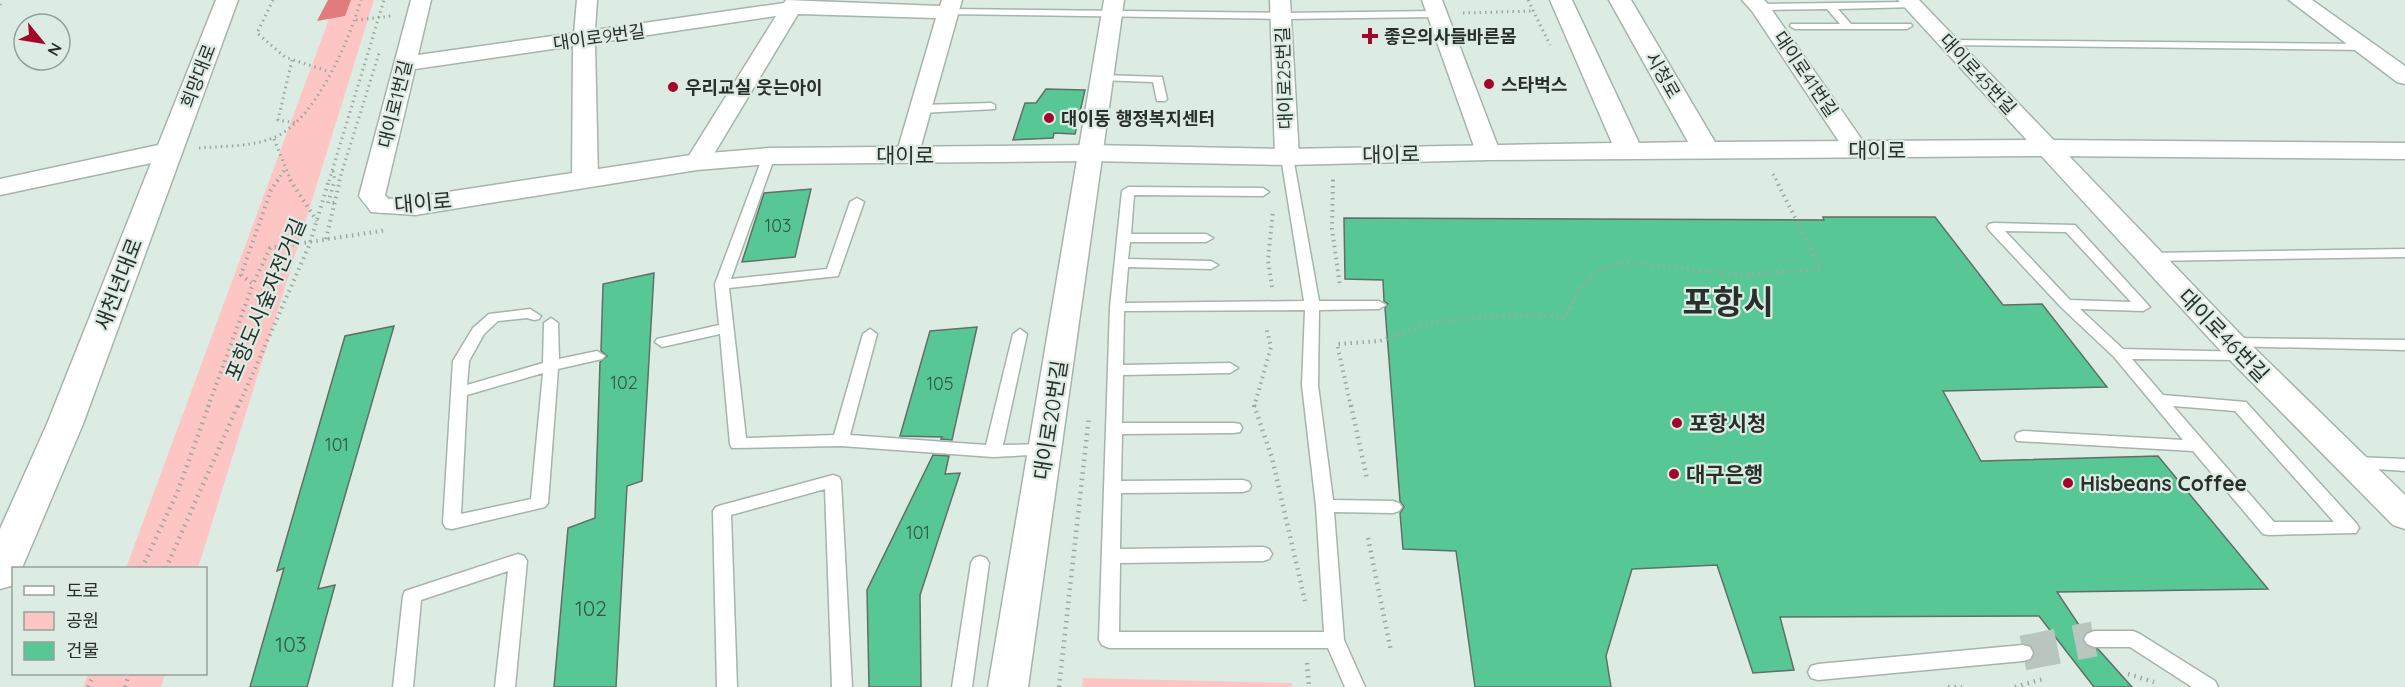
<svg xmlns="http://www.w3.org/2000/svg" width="2405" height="687" font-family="Quicksand,'Noto Sans KR',sans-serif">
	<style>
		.green { fill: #fec5c5 }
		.water { fill: #e17b7d }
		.building { fill: #57c795; stroke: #616f67; stroke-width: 1.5 }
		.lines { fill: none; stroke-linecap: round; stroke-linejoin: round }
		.minor-tunnel { stroke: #b8c6be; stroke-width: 35; stroke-dasharray: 35 18; stroke-linecap: butt }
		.service-casing { stroke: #a5b4ac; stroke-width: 3 }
		.minor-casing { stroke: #a5b4ac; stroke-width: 3 }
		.tertiary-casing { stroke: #a5b4ac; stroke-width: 3 }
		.path-far2 { stroke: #9ca9a2; stroke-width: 3; stroke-dasharray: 1.5 4; stroke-linecap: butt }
		.path-far1 { stroke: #9ca9a2; stroke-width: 4; stroke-dasharray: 1.5 4.5; stroke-linecap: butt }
		.path { stroke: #9ca9a2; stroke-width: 4.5; stroke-dasharray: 1.5 5; stroke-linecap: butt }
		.service { fill: #fff; fill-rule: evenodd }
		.minor { fill: #fff; fill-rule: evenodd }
		.tertiary { fill: #fff; fill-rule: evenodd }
		.poi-dot { fill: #a3052b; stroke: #dcece3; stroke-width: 2 }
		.labels { text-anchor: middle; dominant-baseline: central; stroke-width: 4.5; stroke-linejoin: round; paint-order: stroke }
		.far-poi-label { font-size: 18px; font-weight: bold; fill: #29302c; stroke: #dcece3; text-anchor: start }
		.far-street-label { font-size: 18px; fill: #29302c; stroke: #dcece3 }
		.number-label { font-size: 18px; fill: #345646 }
		.street-label { font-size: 21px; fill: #29302c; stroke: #dcece3 }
		.poi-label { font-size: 21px; font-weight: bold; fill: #29302c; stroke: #dcece3; text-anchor: start }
		.near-number-label { font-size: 21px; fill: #345646 }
		.town-label { font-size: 33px; font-weight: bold; fill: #29302c; stroke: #dcece3 }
	</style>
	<rect width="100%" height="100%" fill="#dcece3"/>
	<path class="green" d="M 336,0 L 374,0 L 198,568 L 126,568 Z
		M 88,674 L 165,674 L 161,687 L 83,687 Z
		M 1083,678 L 1292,683 L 1292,687 L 1082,687 Z"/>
	<path class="water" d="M 328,0 L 351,0 L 345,16 L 317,21 Z"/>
	<path class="building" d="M 1046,89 L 1085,90 L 1075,134 L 1054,133 L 1053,138 L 1013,140 L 1025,103 L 1036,103 Z
		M 811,189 L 795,257 L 742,262 L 764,193 Z
		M 1823,217 L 1935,217 L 2003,305 L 2042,304 L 2107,387 L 1943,391 L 1981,461 L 2158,456 L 2268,589 L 2057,592 L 2085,634 L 2082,640 L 2085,645 L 2098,649 L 2132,687 L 2094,687 L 2039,616 L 1780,617 L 1794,670 L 1753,673 L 1717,565 L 1632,569 L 1606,656 L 1611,687 L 1475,687 L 1456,551 L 1403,549 L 1400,513 L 1404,507 L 1400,501 L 1385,308 L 1388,304 L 1384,301 L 1383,280 L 1345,279 L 1344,218 L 1824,220 Z
		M 654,273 L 642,481 L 627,486 L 616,687 L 554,687 L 568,528 L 595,518 L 600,362 L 607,356 L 601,351 L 603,284 Z
		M 394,326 L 318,589 L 335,585 L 307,687 L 250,687 L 284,568 L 277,571 L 345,336 Z
		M 977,327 L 952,440 L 941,439 L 942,437 L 900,436 L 930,331 Z
		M 933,455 L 949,456 L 945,474 L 960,473 L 920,595 L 921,687 L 869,687 L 867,590 Z"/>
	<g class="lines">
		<path class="minor-tunnel" d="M 2023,653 L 2094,639"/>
		<g class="service-casing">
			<path id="service" d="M 1912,2 L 1916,3 L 1916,7 L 1838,9 L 1851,24 L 1911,24 L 1912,26 L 1907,29 L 1795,29 L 1790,26 L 1791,24 L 1840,24 L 1827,9 L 1760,10 L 1755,7 L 1760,4 Z
				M 947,9 L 1283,13 L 1436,11 L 1441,14 L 1436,17 L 1283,19 L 943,14 L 943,10 Z
				M 1950,40 L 2365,44 L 2370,47 L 2365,50 L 1946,45 L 1945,43 Z
				M 1102,75 L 1162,77 L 1167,99 L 1165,101 L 1157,101 L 1153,82 L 1098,80 L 1096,78 Z
				M 991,103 L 995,105 L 995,109 L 921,113 L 915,109 L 921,105 Z
				M 769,152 L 775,156 L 731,279 L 827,269 L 850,202 L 857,198 L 864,202 L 838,276 L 729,288 L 746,438 L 834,435 L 863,334 L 870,329 L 877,334 L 850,435 L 986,445 L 1013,334 L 1020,329 L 1027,334 L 1003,445 L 1045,444 L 1051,446 L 1053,450 L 1051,454 L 993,457 L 841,446 L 732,448 L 730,444 L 720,334 L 662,347 L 655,342 L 657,339 L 719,325 L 715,284 L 763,156 Z
				M 1287,153 L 1293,157 L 1319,301 L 1379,301 L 1386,305 L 1379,309 L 1319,310 L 1318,385 L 1333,500 L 1393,501 L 1399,503 L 1402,507 L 1399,511 L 1393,513 L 1334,512 L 1344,640 L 1365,687 L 1345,687 L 1328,648 L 1109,648 L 1102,645 L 1099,640 L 1110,307 L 1122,191 L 1128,187 L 1263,188 L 1269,192 L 1263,196 L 1134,195 L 1131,234 L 1206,234 L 1213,238 L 1206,242 L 1130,242 L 1128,259 L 1211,261 L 1218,265 L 1211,269 L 1128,267 L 1125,303 L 1304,301 L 1281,157 ZM 1305,310 L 1302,385 L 1316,506 L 1324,632 L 1119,632 L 1120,563 L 1263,561 L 1269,559 L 1272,554 L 1269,549 L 1263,547 L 1120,549 L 1121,493 L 1243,492 L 1249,490 L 1251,486 L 1249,482 L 1243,480 L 1121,481 L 1122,434 L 1234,433 L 1240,432 L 1242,428 L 1240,424 L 1234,423 L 1122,423 L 1123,375 L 1230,373 L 1238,368 L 1230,363 L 1123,365 L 1124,311 Z
				M 1994,223 L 2075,225 L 2150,307 L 2143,311 L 2080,309 L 2123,349 L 2248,352 L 2251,355 L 2243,360 L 2132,359 L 2163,395 L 2246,402 L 2356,523 L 2359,528 L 2356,533 L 2269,535 L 2263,534 L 2193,451 L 2017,441 L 2015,437 L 2017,433 L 2023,431 L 2183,440 L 2114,357 L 2061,307 L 1989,230 L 1987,227 L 1989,224 ZM 2005,231 L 2066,232 L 2131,302 L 2070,300 ZM 2173,406 L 2235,411 L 2334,522 L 2274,522 Z
				M 2405,249 L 2405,257 L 2149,261 L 2142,257 L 2149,253 Z
				M 530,309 L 541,316 L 539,319 L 534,320 L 527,318 L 498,321 L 484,334 L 469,361 L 467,385 L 543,363 L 544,323 L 551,318 L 558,323 L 559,359 L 597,351 L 605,356 L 602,359 L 558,369 L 548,503 L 545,507 L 452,529 L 446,528 L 443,523 L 453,361 L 473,328 L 489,314 ZM 543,373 L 531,499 L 461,514 L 467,395 Z
				M 2231,338 L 2405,340 L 2405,350 L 2226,346 L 2224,343 L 2226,340 Z
				M 2354,457 L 2405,459 L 2405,471 L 2348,467 L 2346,463 L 2348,459 Z
				M 833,475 L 839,477 L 841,481 L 852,687 L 832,687 L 825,489 L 731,515 L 737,687 L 717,687 L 713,511 L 716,507 L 722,505 Z
				M 518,554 L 524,556 L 527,561 L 515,687 L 495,687 L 508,571 L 421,600 L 413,687 L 393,687 L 403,596 L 405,591 Z
				M 980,556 L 986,558 L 989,563 L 972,687 L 952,687 L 971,563 L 974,558 Z
				M 2094,631 L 2133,631 L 2140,634 L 2215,681 L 2218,687 L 2192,687 L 2130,647 L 2094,647 L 2087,644 L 2084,639 L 2087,634 Z
				M 2023,645 L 2030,647 L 2033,653 L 2030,659 L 2023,661 L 1818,680 L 1811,678 L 1808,672 L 1811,666 L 1818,664 Z"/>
		</g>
		<g class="minor-casing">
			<path id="minor" d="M 411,0 L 431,0 L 418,55 L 574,33 L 577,0 L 597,0 L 595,30 L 784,3 L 786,0 L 940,6 L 942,0 L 962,0 L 917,160 L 908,162 L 899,160 L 896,155 L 936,18 L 798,14 L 706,167 L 697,169 L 688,167 L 685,162 L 776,16 L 595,43 L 598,179 L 594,184 L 585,187 L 576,184 L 572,179 L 573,46 L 415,69 L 385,195 L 394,206 L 390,212 C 374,215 368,209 359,196 Z
				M 1104,0 L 1124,0 L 1028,687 L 988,687 Z
				M 1270,0 L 1290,0 L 1299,157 L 1296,162 L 1287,164 L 1278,162 L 1275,157 Z
				M 1422,0 L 1442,0 L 1500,152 L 1497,157 L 1488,159 L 1479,157 L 1476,152 Z
				M 1742,0 L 1764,0 L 1767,3 L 1869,150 L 1866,155 L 1857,157 L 1848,155 L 1752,11 Z
				M 1898,0 L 1919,0 L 2242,336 L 2405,495 L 2405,529 L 2393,525 L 2220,350 Z
				M 2289,0 L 2312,0 L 2405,66 L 2405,84 L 2397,82 Z"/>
		</g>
		<g class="tertiary-casing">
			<path id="tertiary" d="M 216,0 L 238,0 L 83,424 L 22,568 L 14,568 L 14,585 L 0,589 L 0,529 L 47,424 L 151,163 L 0,195 L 0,179 L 158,145 Z
				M 1550,0 L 1572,0 L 1639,143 L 1688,142 L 1609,0 L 1631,0 L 1715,142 L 2048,140 L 2405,143 L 2405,159 L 2048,156 L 1488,160 L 1287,165 L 1091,161 L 769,164 L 697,170 L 415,215 L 371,212 L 367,206 L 371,200 L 415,197 L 697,154 L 769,148 L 1091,145 L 1287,149 L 1612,143 Z"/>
		</g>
		<path class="path-far2" d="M 273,0 L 257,33 L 285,57 L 330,72
			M 1528,0 L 1550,45
			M 0,5 L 2,0
			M 1463,13 L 1534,11
			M 356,20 L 391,16
			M 292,60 L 278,120 L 296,123
			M 274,139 L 291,181
			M 199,148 C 223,146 250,147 273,138 C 315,122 349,40 361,0
			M 333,171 L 335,181
			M 1773,174 L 1777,181
			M 277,181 L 286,168
			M 329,181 L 384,0
			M 339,181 L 380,50
			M 1333,181 L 1333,178"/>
		<path class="path-far1" d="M 278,180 L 271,190 L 241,275 L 253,284 L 270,248 L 387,230
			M 290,180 L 317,221
			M 1333,180 L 1332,229 L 1340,286
			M 334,203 L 328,203 L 335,180
			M 326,239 L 340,180
			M 1272,287 L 1268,260 L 1273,211
			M 208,407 L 253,284
			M 238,407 L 309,246 L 329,180
			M 1254,407 L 1271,347 L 1266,327
			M 1351,407 L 1337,344 L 1380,341 L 1433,322 L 1516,315 L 1565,317 C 1581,285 1590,269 1627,262 L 1743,275 L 1821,269 L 1776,180"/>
		<path class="path" d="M 1254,405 L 1272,458 L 1305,601
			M 1351,405 L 1367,479
			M 1368,538 L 1391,651
			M 142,568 L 177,493 L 209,405
			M 166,568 L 238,405
			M 1307,663 L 1309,687
			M 2128,674 L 2154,682
			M 88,687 L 94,674
			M 125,687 L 129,674
			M 1059,687 L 1089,416
			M 1948,687 L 1962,687
			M 2015,687 L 2043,679"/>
		<use href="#service" class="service"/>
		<use href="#minor" class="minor"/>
		<use href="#tertiary" class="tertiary"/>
	</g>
	<g class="poi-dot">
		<path d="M1367 27h6v6h6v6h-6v6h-6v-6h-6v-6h6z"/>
		<circle cx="1489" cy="84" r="6"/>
		<circle cx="673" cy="87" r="6"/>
		<circle cx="1049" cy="118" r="6"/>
		<circle cx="1677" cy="423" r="6"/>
		<circle cx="1674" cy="474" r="6"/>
		<circle cx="2068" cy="483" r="6"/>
	</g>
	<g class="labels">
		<g class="far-poi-label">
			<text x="1384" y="36">좋은의사들바른몸</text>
			<text x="1501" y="84">스타벅스</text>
			<text x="685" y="87">우리교실 웃는아이</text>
			<text x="1061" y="118">대이동 행정복지센터</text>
		</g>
		<g class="far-street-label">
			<text transform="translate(599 37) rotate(-8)">대이로9번길</text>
			<text transform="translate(1806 74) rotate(56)">대이로41번길</text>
			<text transform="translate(1978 74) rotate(47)">대이로45번길</text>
			<text transform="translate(1663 75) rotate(60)">시청로</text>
			<text transform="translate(198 76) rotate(-69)">희망대로</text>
			<text transform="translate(1284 78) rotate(-92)">대이로25번길</text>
			<text transform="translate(395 104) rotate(-76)">대이로1번길</text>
		</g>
		<g class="number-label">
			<text x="778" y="225">103</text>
			<text x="624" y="382">102</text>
			<text x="940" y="383">105</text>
			<text x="337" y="444">101</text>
			<text x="918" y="532">101</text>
		</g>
		<g class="street-label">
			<text x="1877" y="150">대이로</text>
			<text transform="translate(1391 154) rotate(-1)">대이로</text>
			<text x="905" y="155">대이로</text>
			<text transform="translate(423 202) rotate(-5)">대이로</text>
			<text transform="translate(118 284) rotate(-69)">새천년대로</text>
			<text transform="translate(265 299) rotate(-67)">포항도시숲자전거길</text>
			<text transform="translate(2224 335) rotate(46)">대이로46번길</text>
			<text transform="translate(1050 420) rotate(-81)">대이로20번길</text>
		</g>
		<g class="poi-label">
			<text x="1689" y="423">포항시청</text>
			<text x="1686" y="474">대구은행</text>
			<text x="2080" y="483">Hisbeans Coffee</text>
		</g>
		<g class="near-number-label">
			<text x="591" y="608">102</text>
			<text x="291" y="644">103</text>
		</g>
		<g class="town-label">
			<text x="1728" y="301">포항시</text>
		</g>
	</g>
	<rect x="12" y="567" width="195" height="108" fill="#dcece3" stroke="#94a19a" stroke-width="1.5"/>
	<rect x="24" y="586" width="30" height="9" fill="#ffffff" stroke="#94a19a" stroke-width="1.5"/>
	<text x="66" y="597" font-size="18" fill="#29302c">도로</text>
	<rect x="24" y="612" width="30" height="18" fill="#fec5c5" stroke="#94a19a" stroke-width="1.5"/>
	<text x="66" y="627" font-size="18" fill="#29302c">공원</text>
	<rect x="24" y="642" width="30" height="18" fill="#57c795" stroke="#94a19a" stroke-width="1.5"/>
	<text x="66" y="657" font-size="18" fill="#29302c">건물</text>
	<g transform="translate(42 42) rotate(120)"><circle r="28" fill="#dcece3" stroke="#94a19a" stroke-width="1.5"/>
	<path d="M0-4.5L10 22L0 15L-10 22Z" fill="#a3052b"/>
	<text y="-9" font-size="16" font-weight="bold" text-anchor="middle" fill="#29302c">N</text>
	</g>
</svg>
